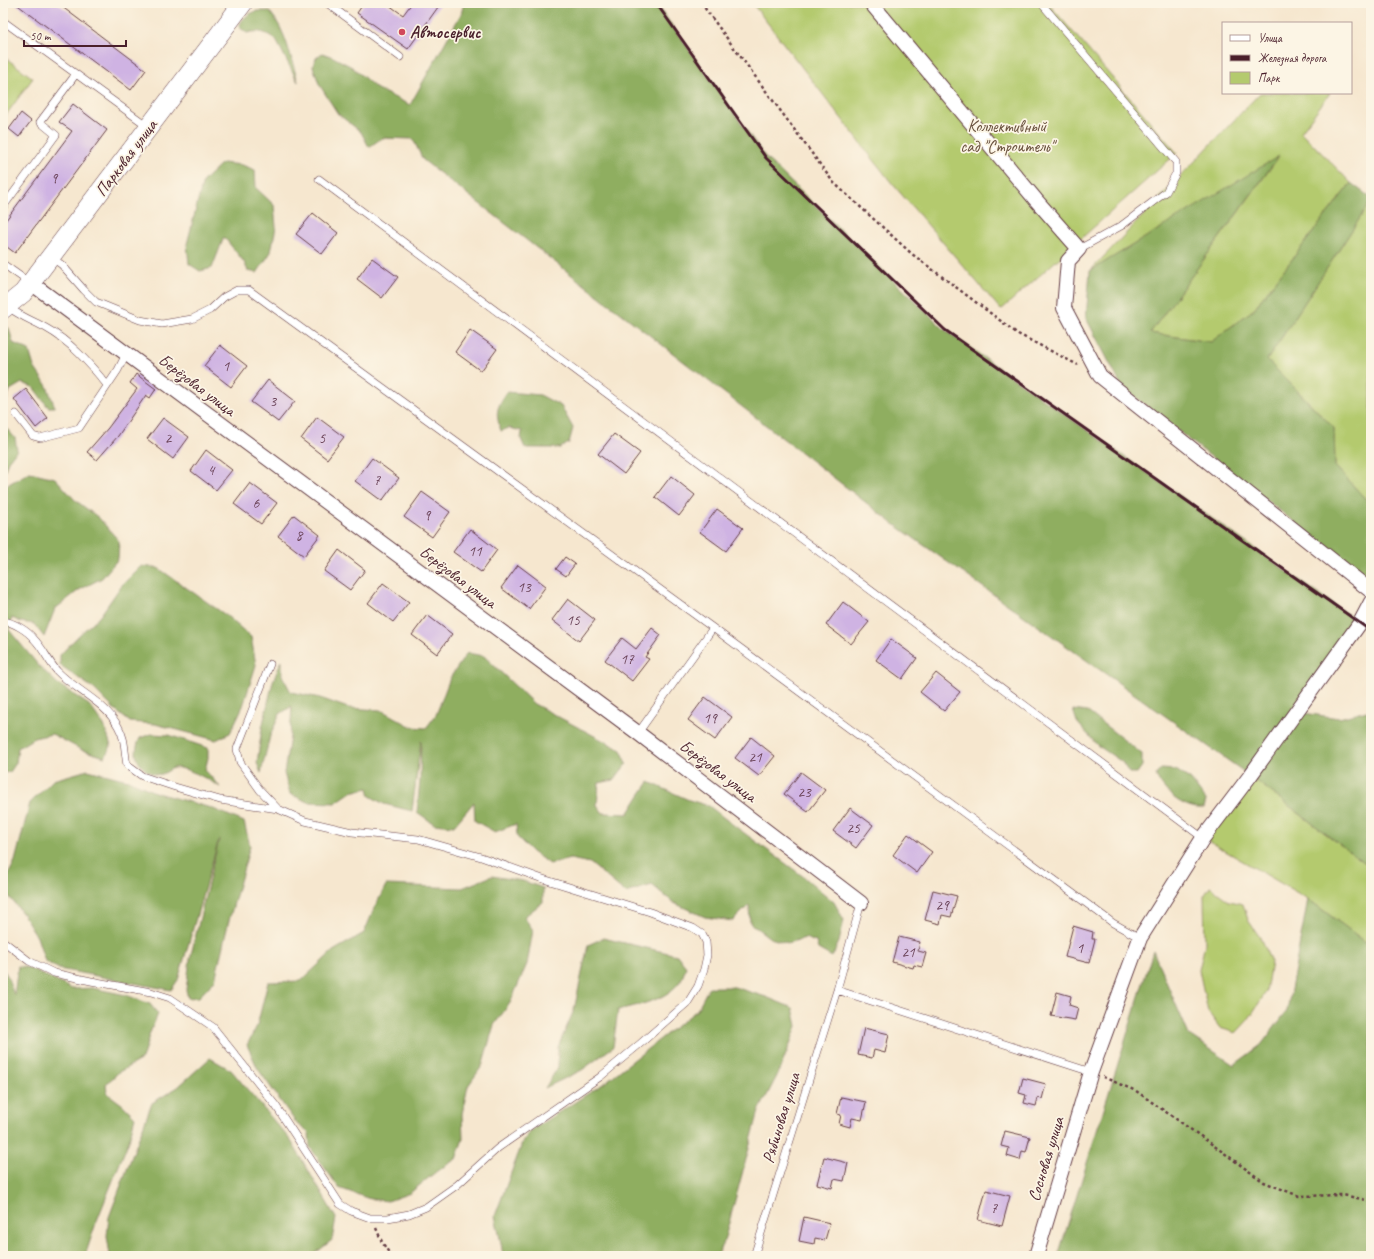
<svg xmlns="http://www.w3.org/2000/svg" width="1374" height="1259" font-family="Caveat,sans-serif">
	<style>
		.green { fill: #b4ca6e; stroke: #7f744c }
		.forest { fill: #8fae61; stroke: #6c6646 }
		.building { fill: #cfb3e3 }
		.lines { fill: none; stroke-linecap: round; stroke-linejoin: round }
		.lane-casing { stroke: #643d44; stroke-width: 8 }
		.street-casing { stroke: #643d44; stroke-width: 16 }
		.secondary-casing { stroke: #643d44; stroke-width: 20 }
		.path { stroke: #643d44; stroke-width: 2.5; stroke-dasharray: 3 3; stroke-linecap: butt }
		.lane { stroke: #fff; stroke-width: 7 }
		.street { stroke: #fff; stroke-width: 14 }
		.secondary { stroke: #fff; stroke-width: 19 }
		.rail { stroke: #4a1f2b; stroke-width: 3 }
		.poi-dot { fill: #d1495b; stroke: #fcf5e5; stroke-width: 1.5 }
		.labels { text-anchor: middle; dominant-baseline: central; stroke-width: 3.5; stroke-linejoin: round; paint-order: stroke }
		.number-label { font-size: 15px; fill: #6b4459 }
		.poi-label { font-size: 17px; font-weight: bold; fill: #4a1f2b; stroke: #fcf5e5; text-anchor: start }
		.park-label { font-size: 17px; fill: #6a523f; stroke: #fcf5e5 }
		.street-label { font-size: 17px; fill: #4a1f2b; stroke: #fcf5e5 }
	</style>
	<rect width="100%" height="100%" fill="#fcf5e5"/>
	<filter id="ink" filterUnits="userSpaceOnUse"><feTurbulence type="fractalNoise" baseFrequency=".025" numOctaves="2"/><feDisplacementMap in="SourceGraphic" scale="8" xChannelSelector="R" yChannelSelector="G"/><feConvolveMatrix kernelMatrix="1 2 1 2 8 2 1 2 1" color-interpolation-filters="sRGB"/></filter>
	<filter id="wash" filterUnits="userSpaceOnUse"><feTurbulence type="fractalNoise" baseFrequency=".012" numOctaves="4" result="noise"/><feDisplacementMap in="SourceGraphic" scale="16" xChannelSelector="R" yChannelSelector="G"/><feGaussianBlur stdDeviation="0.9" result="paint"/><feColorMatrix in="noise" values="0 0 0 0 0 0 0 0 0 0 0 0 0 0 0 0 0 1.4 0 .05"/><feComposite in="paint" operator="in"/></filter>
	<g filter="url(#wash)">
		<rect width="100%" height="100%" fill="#f6e7cf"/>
		<path class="green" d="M 752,3 L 1048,3 L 1177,153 L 1001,310 L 890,181 Z
			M 3,56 L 33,78 L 3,119 Z
			M 1260,93 L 1330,93 L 1301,132 L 1351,183 L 1253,310 L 1211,342 L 1150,333 L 1278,158 L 1090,271 Z
			M 1371,201 L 1371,505 L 1335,466 L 1334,428 L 1267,360 Z
			M 1250,776 L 1371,868 L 1371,946 L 1308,899 L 1203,838 Z
			M 1210,887 L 1229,901 L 1243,904 L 1248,920 L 1263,942 L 1271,962 L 1266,992 L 1248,1020 L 1236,1033 L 1220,1028 L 1208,1012 L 1199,970 L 1205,944 L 1204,896 Z"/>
		<path class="forest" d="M 464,3 L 656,3 L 766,158 L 945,330 L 1360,623 L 1296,712 L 1339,718 L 1371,710 L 1371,868 L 1250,776 L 891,522 L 423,160 L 413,139 L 382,138 L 369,147 L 361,132 L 338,114 L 319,84 L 313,66 L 316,58 L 322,53 L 333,57 L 352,67 L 377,89 L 410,105 L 461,14 Z
			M 257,11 L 269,11 C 286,29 291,59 298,82 L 276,40 C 267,32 258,30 247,33 L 239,27 C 242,18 248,14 257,11 Z
			M 1279,156 L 1150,333 L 1211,342 L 1253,310 L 1351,183 L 1371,198 L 1371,201 L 1267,360 L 1334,428 L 1335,466 L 1371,505 L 1371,582 L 1122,387 L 1086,318 L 1090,271 Z
			M 222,163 L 242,165 L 255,170 L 256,188 L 274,205 L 276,227 L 271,252 L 257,273 L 248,271 L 244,262 L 224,237 L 212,268 L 200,271 L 189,264 L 187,244 L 203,181 Z
			M 3,327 L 9,328 L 13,343 L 29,350 L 34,367 L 47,386 L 55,407 L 48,407 L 33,387 L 22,383 L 10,390 L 4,407 L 5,427 L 15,438 L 17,450 L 8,461 L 5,470 L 3,469 Z
			M 507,392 L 540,395 L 561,406 L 573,428 L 569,443 L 560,448 L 525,448 L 521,439 L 522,431 L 509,428 L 501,431 C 495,412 496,409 507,392 Z
			M 30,472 L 55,478 L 75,500 L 99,518 L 119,541 L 118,559 L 102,578 L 79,590 L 55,609 L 44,637 L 34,624 L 21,622 L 12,618 L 9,630 L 39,666 L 58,684 L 89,705 L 104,725 L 111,746 L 105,757 L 82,750 L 52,734 L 34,738 L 18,748 L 16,763 L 10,772 L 3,773 L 3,494 L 7,485 Z
			M 141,566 L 158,568 L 227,616 L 251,637 L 256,665 L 243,706 L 230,733 L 216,740 L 155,724 L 130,722 L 116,711 L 94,689 L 60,665 L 60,655 L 79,635 L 100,616 L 121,586 Z
			M 467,653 L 484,656 L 534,704 L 621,750 L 627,763 L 614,780 L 599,783 L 597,805 L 603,813 L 628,814 L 640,795 L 649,782 L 689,800 L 709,806 L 728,821 L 804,877 L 834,902 L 844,920 L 839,942 L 832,957 L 818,949 L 816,942 L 805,938 L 788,943 L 770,938 L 750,923 L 749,905 L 733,921 L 705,917 L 674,903 L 652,885 L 626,893 L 590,863 L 570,859 L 550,864 L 532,852 L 517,837 L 516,824 L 495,832 L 475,821 L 474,802 L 454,826 L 434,824 L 417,812 L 420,779 L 421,741 L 412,811 L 384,804 L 370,796 L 368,788 L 351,792 L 335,803 L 308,802 L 290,794 L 284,773 L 290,737 L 292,706 L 280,714 L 270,736 L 261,773 L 257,763 L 262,728 L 273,681 L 282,660 L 282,675 L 291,692 L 320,698 L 348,708 L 381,710 L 412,727 L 426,728 L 436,715 L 450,678 Z
			M 1073,710 L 1088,712 L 1142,754 L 1142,766 L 1137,773 L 1129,773 L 1122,762 L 1097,745 L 1077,722 Z
			M 151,734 L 169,735 L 208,748 L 208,758 L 205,770 L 220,787 C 209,780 186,766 173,768 C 170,769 166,773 162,774 C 151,777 136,765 136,753 C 136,748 138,742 140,738 Z
			M 1161,769 L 1176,770 L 1191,780 L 1206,800 L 1204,808 C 1184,810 1163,792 1156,775 Z
			M 88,770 L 128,780 L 157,793 L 211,808 L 244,822 L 250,846 L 228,924 L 215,980 L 199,997 L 188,998 L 186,990 L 190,959 L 219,839 L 178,980 L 171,990 L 59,969 L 45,961 L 37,937 L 23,914 L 3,889 L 3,886 L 15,861 L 30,803 L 53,780 Z
			M 492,876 L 523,881 L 543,888 L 543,902 L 524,917 L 533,930 L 527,964 L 510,1003 L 494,1025 L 482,1066 L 468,1086 L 462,1114 L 463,1139 L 456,1159 L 437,1171 L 410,1193 L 388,1201 L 370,1199 L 339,1188 L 310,1147 L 309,1133 L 297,1124 L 258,1069 L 247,1045 L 257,1026 L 268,982 L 301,981 L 333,951 L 364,933 L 374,909 L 386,885 L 462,888 Z
			M 1308,899 L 1371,946 L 1371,1256 L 1058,1256 L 1153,951 L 1189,1035 L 1234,1065 L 1261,1045 L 1287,1011 Z
			M 603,938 L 677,955 L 686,967 C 684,973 682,980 678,984 C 664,1001 638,1005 618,1010 L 613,1047 L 582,1070 L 545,1088 L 558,1067 L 558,1047 L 574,1010 L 588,945 Z
			M 18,966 L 29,968 L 72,989 L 92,988 L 126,995 L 150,1004 L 158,1014 L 150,1033 L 142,1059 L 119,1072 L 106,1084 L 107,1093 L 123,1105 L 135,1117 L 129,1140 L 96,1223 L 85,1256 L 3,1256 L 3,969 L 8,977 L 14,995 Z
			M 709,987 L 734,987 L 766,997 L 793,1008 L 797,1026 L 779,1072 L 759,1111 L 723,1245 L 717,1256 L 503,1256 L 501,1243 L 495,1216 L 523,1141 L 533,1129 L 603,1084 L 697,1010 Z
			M 210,1058 L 231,1070 L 291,1141 L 336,1218 L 332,1240 L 312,1256 L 98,1256 L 99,1255 L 110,1255 L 107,1236 L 109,1217 L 152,1103 L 178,1087 Z"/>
		<g id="blocks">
			<path class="building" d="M 15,3 L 57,3 L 146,70 L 131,90 Z
				M 364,3 L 386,3 L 403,15 L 412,3 L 441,3 L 408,49 L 357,13 Z
				M 73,104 L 107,130 L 15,253 L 3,244 L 3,224 L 72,131 L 59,122 Z
				M 21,113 L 31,121 L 19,137 L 9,129 Z
				M 313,213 L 338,233 L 322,254 L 296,234 Z
				M 372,258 L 398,277 L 382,298 L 357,279 Z
				M 470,330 L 497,349 L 481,371 L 455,352 Z
				M 220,345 L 247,366 L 231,387 L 204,366 Z
				M 136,374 L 156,389 L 150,398 L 146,395 L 118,436 L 97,460 L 87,452 L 108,428 L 137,389 L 130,383 Z
				M 268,380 L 295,401 L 278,422 L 251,402 Z
				M 26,389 L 48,418 L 36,428 L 14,399 Z
				M 317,417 L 344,437 L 327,459 L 301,439 Z
				M 163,418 L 189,437 L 173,459 L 147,439 Z
				M 614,434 L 640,453 L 624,474 L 598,454 Z
				M 206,450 L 232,470 L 216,490 L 191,471 Z
				M 372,458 L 399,478 L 382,501 L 355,481 Z
				M 671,476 L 695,495 L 679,516 L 655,497 Z
				M 250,483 L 277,503 L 261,524 L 234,504 Z
				M 422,492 L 450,512 L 432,537 L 404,517 Z
				M 717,509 L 743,528 L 726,551 L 700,532 Z
				M 294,515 L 320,535 L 304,556 L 278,536 Z
				M 470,529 L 497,550 L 481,572 L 453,552 Z
				M 339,550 L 365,570 L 350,590 L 324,571 Z
				M 565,557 L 575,564 L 566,576 L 556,569 Z
				M 518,565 L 546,586 L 529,609 L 501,588 Z
				M 383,583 L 409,602 L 393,622 L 368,603 Z
				M 568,599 L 595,620 L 579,641 L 552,620 Z
				M 843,602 L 869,622 L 851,644 L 826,625 Z
				M 427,615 L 452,634 L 437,654 L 412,635 Z
				M 652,628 L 661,635 L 645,657 L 649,659 L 632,681 L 605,660 L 622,638 L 636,649 Z
				M 891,639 L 917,658 L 902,679 L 876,660 Z
				M 936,673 L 960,692 L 944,711 L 920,692 Z
				M 705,697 L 732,717 L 715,740 L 688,720 Z
				M 751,737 L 775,756 L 759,776 L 735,758 Z
				M 801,772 L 825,790 L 808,812 L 784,794 Z
				M 850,808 L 873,825 L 856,848 L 833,831 Z
				M 908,834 L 932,852 L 917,873 L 893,855 Z
				M 933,890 L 957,896 L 951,917 L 942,915 L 940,924 L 925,920 Z
				M 1073,926 L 1093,932 L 1092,939 L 1095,939 L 1089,963 L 1065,957 Z
				M 899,937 L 920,942 L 918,951 L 926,953 L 922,967 L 914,965 L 913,968 L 892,962 Z
				M 1057,992 L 1071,996 L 1069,1005 L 1078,1008 L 1075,1020 L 1051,1016 Z
				M 864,1028 L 889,1034 L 885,1053 L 874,1050 L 872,1058 L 858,1055 Z
				M 1023,1078 L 1046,1084 L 1042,1099 L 1038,1098 L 1036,1106 L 1024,1103 L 1026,1095 L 1019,1093 Z
				M 841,1097 L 866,1102 L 862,1120 L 852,1118 L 850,1127 L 839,1124 L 841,1115 L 837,1114 Z
				M 1005,1131 L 1030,1137 L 1026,1152 L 1022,1151 L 1020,1160 L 1007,1156 L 1009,1148 L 1001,1146 Z
				M 824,1157 L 848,1163 L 844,1181 L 834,1179 L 832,1188 L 817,1184 Z
				M 986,1190 L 1010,1196 L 1002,1226 L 978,1220 Z
				M 804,1217 L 830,1223 L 825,1240 L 815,1238 L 814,1244 L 799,1241 Z"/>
		</g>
	</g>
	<g filter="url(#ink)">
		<use href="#blocks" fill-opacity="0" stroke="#643d44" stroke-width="1"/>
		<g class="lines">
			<g class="lane-casing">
				<path id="lane" d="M 327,3 L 400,57
					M 1041,3 L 1176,162 L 1176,173 L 1166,192 L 1121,226 L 1079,249
					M 3,21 L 149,127
					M 319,179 L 1203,838
					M 3,207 L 56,135 L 40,122 L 76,74
					M 51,257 L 62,265 L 84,290 L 96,302 L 140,320 L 162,324 L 192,319 L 210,310 L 224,297 L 237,290 L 249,290 L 713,628 L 1113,923 L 1140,938
					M 3,264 L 30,283
					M 8,307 C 20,316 33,321 46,328 C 70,341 90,364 107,385
					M 16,414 L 33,436 L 40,438 L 79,428 L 118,370 L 126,354
					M 3,621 C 13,622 28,631 34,639 C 43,648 48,661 57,671 C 75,690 104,701 118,726 C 126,740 124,750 127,765 L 142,776 L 175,787 L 220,800 L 278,809
					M 638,733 L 713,628
					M 3,941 L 29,961 L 54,973 L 91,981 L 151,992 L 170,998 L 213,1027 L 276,1106 L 340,1204 L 351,1211 L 370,1218 L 388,1218 L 409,1214 L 426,1207 L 457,1185 L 498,1148 L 600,1077 L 641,1043 L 688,1002 L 698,986 L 704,969 L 707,955 L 706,942 L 702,934 L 693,928 L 650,912 L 540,878 L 481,857 L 418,839 L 352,832 L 305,821 L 278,809 L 260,790 L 240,762 L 237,749 L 270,664
					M 837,990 L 1091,1072
					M 754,1256 L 837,990 L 861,903"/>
			</g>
			<g class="street-casing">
				<path id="street" d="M 871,3 L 1036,200 L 1079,249 L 1068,261 L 1064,308 L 1100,376 L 1371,591
					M 31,283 L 638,733 L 861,903
					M 1036,1256 L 1091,1072 L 1140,938 L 1203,838 L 1250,776 L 1360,623 L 1371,602"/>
			</g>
			<g class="secondary-casing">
				<path id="secondary" d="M 3,309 L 23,293 L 243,3"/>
			</g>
			<path class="path" d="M 701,3 L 833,182 L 912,254 L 1018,334 L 1078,365
				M 1103,1077 L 1136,1091 L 1206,1140 L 1264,1182 L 1299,1196 L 1343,1195 L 1371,1201
				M 376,1228 L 382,1242 L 391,1256"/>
			<use href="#lane" class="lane"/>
			<use href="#street" class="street"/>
			<use href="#secondary" class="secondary"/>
			<path class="rail" d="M 656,3 L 766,158 L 945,330 L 1371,631"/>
		</g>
	</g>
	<circle class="poi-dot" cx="402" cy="32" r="4"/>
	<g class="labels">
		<g class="number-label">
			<text x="54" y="178">9</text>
			<text x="226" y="366">1</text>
			<text x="273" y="401">3</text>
			<text x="168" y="438">2</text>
			<text x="322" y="438">5</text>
			<text x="211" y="470">4</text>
			<text x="377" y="480">7</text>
			<text x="256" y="503">6</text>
			<text x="427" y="515">9</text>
			<text x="299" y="535">8</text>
			<text x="475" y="551">11</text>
			<text x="524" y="587">13</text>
			<text x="573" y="620">15</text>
			<text x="627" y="659">17</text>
			<text x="710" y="718">19</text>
			<text x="755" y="757">21</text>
			<text x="804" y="792">23</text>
			<text x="853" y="828">25</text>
			<text x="942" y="905">29</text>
			<text x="1080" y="948">1</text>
			<text x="908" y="952">21</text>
			<text x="994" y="1208">7</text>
		</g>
		<g class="poi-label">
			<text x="410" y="32">Автосервис</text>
		</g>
		<g class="park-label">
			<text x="1007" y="126">Коллективный<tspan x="1007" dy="20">сад "Строитель"</tspan></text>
		</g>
		<g class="street-label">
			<text transform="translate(126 158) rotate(-53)">Парковая улица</text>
			<text transform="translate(197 385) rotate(37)">Берёзовая улица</text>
			<text transform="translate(458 577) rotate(37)">Берёзовая улица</text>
			<text transform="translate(718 771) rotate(37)">Берёзовая улица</text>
			<text transform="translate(781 1118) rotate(-73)">Рябиновая улица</text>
			<text transform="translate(1046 1159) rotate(-73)">Сосновая улица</text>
		</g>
	</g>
	<rect width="1374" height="1259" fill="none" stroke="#fcf5e5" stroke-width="16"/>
	<rect x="1222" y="22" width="130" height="72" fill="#fcf5e5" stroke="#b59f9b"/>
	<rect x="1230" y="35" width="20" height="6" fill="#ffffff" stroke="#b59f9b"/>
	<text x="1258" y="42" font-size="12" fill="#4a1f2b">Улица</text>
	<rect x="1230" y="55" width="20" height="6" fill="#4a1f2b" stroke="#b59f9b"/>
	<text x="1258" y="62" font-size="12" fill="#4a1f2b">Железная дорога</text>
	<rect x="1230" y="72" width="20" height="12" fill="#b4ca6e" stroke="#b59f9b"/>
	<text x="1258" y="82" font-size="12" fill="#4a1f2b">Парк</text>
	<path d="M24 40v6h102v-6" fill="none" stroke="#4a1f2b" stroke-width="2"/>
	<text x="30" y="40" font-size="12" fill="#4a1f2b" stroke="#fcf5e5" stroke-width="3" paint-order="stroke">50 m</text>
</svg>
